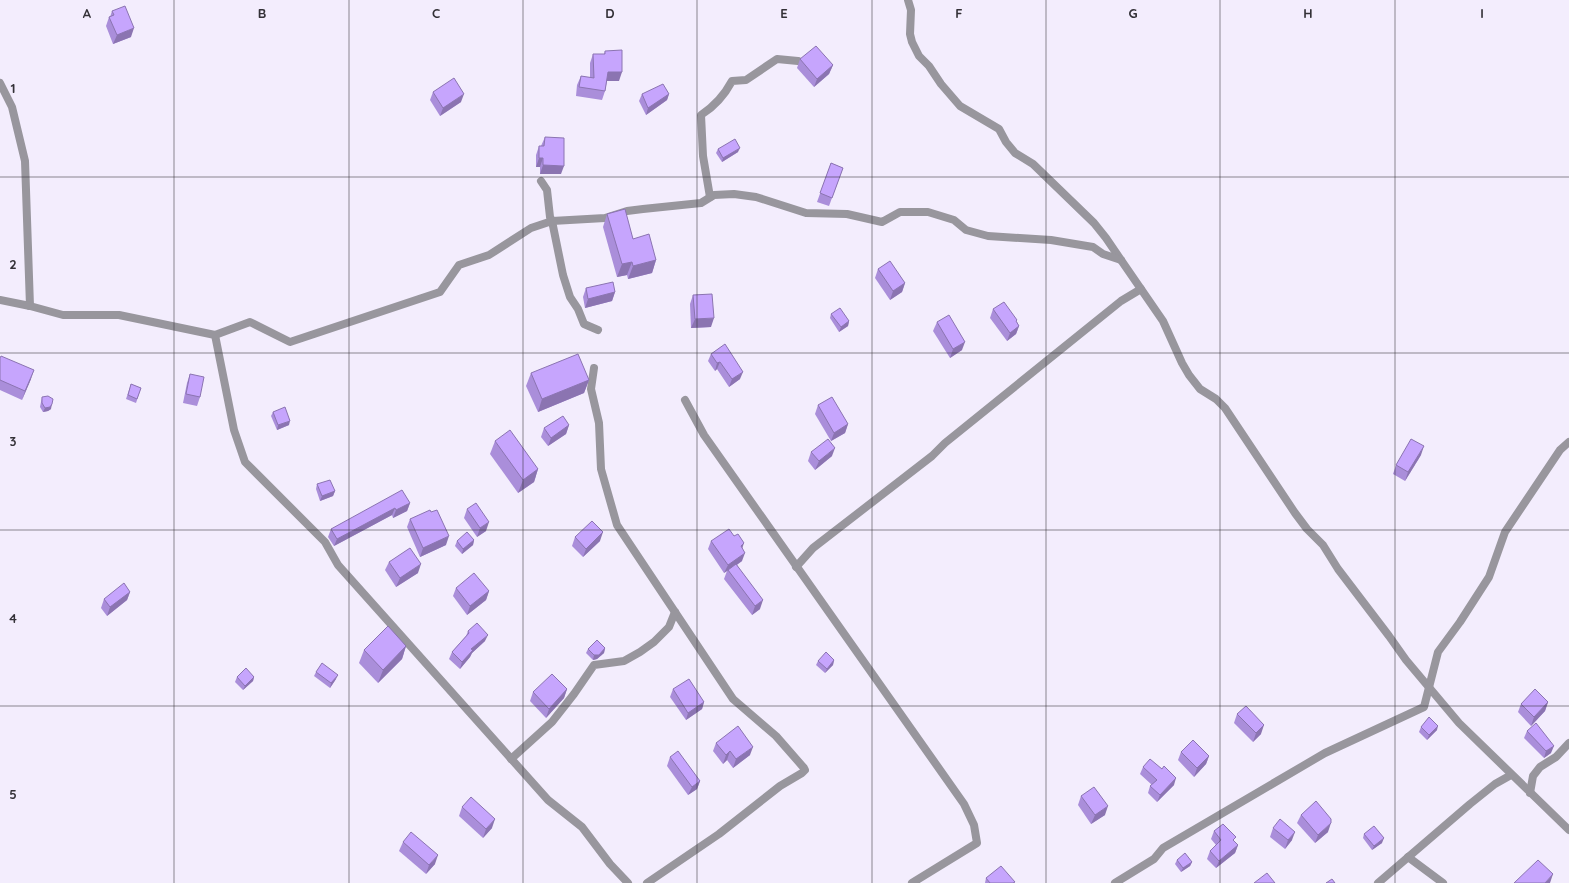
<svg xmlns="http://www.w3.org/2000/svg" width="1569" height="883" viewBox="0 0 1569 883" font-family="Quicksand,sans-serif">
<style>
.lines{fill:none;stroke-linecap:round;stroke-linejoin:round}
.street{stroke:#98969d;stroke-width:8}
.wall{fill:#aa8eda}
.shaded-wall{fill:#8b74b1}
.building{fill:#c6a5fd;stroke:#8b74b1}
.grid{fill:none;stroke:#333137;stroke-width:1;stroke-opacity:0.55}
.grid-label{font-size:13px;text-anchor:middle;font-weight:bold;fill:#333137;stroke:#f3edfd;stroke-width:3.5;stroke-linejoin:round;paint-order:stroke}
</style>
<rect width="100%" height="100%" fill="#f3edfd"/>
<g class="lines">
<g class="street">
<path d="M908 0 911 10 910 34 912 42 919 56 929 66 941 84 960 106 999 129 1006 142 1015 153 1033 164 1094 223 1106 238 1121 260 1163 321 1182 363 1189 375 1200 389 1216 399 1225 408 1295 513 1307 529 1323 545 1338 569 1389 636 1406 660 1459 723 1569 830"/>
<path d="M0 83 12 107 25 161 30 306"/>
<path d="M541 181 547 190 550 217 552 221 563 275 570 297 578 309 584 324 598 330"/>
<path d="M710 197 703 156 701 115C715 106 724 96 732 81L746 80 777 59 798 61"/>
<path d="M0 300 30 306 63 315H119L215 335 234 430 245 462 325 542 338 565 548 800 582 827 610 864 628 883"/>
<path d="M215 335 250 322 290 342 440 292 459 265 489 255 531 228 552 221 605 218 627 211 643 209 701 203 714 195 734 194 756 197 806 213 847 214 882 222 900 212H928L954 220 966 230 988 236 1051 240 1093 247 1103 254 1121 260"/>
<path d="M594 368 591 389 599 423 601 469 617 525 733 699 776 736 804 768 805 770 802 773 780 786 719 834 647 883"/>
<path d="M685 400 704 435 964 804 974 825 977 843 912 883"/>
<path d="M796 567 813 548 932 456 945 443 1121 301 1141 289"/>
<path d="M511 759 552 722 574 694 594 665 624 661 640 652 654 642 669 627 675 612"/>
<path d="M1530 793 1533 776 1540 767 1556 757 1569 743"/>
<path d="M1408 857 1443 883"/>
<path d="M1115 883 1154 859 1163 848 1325 753 1424 707 1438 652 1460 622 1489 577 1505 532 1560 450 1569 442"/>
<path d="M1378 883 1470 804 1495 784 1511 775"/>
</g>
</g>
<g class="wall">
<path d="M112 11 131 37 113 44 106 26 109 17H110Z"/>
<path d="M605 51 619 81H607L605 91 602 100 576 96 577 85 581 76 590 78V63L593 54H604Z"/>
<path d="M800 59 833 65 829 74 814 87 797 68Z"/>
<path d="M433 92 461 102 440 116 430 100Z"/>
<path d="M642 94H669L667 100 646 115 639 101Z"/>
<path d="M545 137 561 174H540V167H536V155L539 146H541Z"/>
<path d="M718 149 738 152 722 162 716 153Z"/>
<path d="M831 163 843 168 829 206 817 202Z"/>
<path d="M607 214 633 239 656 260 652 273 628 279 627 275 617 277 603 227Z"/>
<path d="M878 269 905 283 902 292 890 300 875 278Z"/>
<path d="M586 288 615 292 612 301 585 308 583 297Z"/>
<path d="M693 295 711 327 691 328 690 304Z"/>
<path d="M993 309 1017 322 1019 326 1016 334 1007 341 990 318Z"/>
<path d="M831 314 849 321 848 326 839 332 830 318Z"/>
<path d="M937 322 962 350 950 358 933 331Z"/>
<path d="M711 354 740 379 729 387 717 369 715 371 708 361Z"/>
<path d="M0 358 31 379 22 400 0 390Z"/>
<path d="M531 373 589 380 584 393 538 412 526 386Z"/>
<path d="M190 374 200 397 197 406 183 403 187 383Z"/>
<path d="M131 384 141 388 136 403 126 399Z"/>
<path d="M42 397 51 409 48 411 43 412 40 407Z"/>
<path d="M818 405 848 424 845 433 831 441 815 414Z"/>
<path d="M273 412 289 425 277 430 271 416Z"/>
<path d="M569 425 566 434 548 446 541 437 544 428Z"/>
<path d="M495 441 538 469 534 482 518 493 490 454Z"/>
<path d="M811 452 832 456 815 470 808 461Z"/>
<path d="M1421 455 1405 481 1393 474 1396 465Z"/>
<path d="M317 484 335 491 333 496 320 501 316 489Z"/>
<path d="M410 503 407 511 393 518 392 515 334 546 328 537 331 529Z"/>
<path d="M467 509 486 531 477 537 464 518Z"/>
<path d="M431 512 446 545 420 557 407 527 410 519Z"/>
<path d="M575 537 600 541 583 557 572 546Z"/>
<path d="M474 540 473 545 462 554 455 546 457 541Z"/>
<path d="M711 541 742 548V561L737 565 760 609 752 615 724 579 727 571 724 573 708 549Z"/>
<path d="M389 562 418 573 396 587 385 570Z"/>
<path d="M456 588 489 591 486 600 467 615 453 596Z"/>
<path d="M130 592 127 600 107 616 101 608 104 599Z"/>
<path d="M468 631 485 641 472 653 470 657 460 669 449 659 452 652 466 636Z"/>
<path d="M406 646 402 659 378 683 359 663 364 650Z"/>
<path d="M605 648 604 653 597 659 593 660 586 653 588 649Z"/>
<path d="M834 660 833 665 825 673 816 665 818 661Z"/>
<path d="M316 672 336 679 330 688 314 676Z"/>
<path d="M237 677H254L253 681 243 690 235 682Z"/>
<path d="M567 689 564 698 546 718 530 701 533 692Z"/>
<path d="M673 689 704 702 702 709 686 720 670 697Z"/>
<path d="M1548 702 1545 711 1531 726 1518 712 1521 704Z"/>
<path d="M1237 714 1261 734 1253 742 1234 723Z"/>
<path d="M1421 727 1437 730 1427 740 1419 732Z"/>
<path d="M1527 731 1551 753 1544 758 1524 738Z"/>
<path d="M716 743 750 755 733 768 727 760 723 764 713 751Z"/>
<path d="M1181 752 1209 756 1206 764 1194 777 1178 760Z"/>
<path d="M670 757 700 781 697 789 688 795 667 766Z"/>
<path d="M1143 767 1174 785 1157 802 1148 793 1150 786 1152 785 1140 774Z"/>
<path d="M1081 796 1105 815 1091 824 1078 805Z"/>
<path d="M462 807 492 828 483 838 459 816Z"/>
<path d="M1301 815 1328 832 1315 843 1297 823Z"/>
<path d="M1273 828 1292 840 1285 849 1270 837Z"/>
<path d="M1214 831 1235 842 1238 845 1235 853 1216 868 1207 859 1210 851 1216 845 1211 839Z"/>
<path d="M1364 834 1382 843 1372 850 1363 838Z"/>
<path d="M403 842 435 864 426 874 399 851Z"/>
<path d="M1177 860 1192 862 1190 866 1181 872 1175 864Z"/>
<path d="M986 878 1015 882 1014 883H985Z"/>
</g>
<g class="shaded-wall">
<path d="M134 28 131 37 113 44 117 35Z"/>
<path d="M833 65 829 74 814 87 817 79Z"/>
<path d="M608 72H622L619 81H605Z"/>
<path d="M464 94 461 102 440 116 443 108Z"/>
<path d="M669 94 667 100 646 115 648 108Z"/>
<path d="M740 148 738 152 722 162 723 158Z"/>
<path d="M539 158H543L540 167H536Z"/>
<path d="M543 165 564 166 561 174H540Z"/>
<path d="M656 260 652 273 628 279 633 266Z"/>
<path d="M632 262 627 275 617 277 622 264Z"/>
<path d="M905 283 902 292 890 300 893 291Z"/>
<path d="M615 292 612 301 585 308 588 299Z"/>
<path d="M714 318 711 327 691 328 695 319Z"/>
<path d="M849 321 848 326 839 332 841 327Z"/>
<path d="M1019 326 1016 334 1007 341 1010 333Z"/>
<path d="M965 342 962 350 950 358 953 349Z"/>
<path d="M720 362 717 369 715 371 717 363Z"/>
<path d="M34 370 31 379 22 400 25 391Z"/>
<path d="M743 372 740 379 729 387 732 379Z"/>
<path d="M589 380 584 393 538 412 542 399Z"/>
<path d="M52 404 51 409 48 411 43 412 45 408Z"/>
<path d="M290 421 289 425 277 430 278 425Z"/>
<path d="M848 424 845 433 831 441 834 433Z"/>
<path d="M569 425 566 434 548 446 551 438Z"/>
<path d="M1424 446 1421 455 1405 481 1408 472Z"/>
<path d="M835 448 832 456 815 470 819 461Z"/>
<path d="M538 469 534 482 518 493 523 480Z"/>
<path d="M335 491 333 496 320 501 322 496Z"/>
<path d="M410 503 407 511 393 518 396 510Z"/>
<path d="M395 508 392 515 334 546 337 539Z"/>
<path d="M489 522 486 531 477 537 480 528Z"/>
<path d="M603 532 600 541 583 557 586 549Z"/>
<path d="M449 536 446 545 420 557 423 548Z"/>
<path d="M474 540 473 545 462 554 463 549Z"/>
<path d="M744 543 741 552V546Z"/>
<path d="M745 553 742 561 724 573 728 565Z"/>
<path d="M421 564 418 573 396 587 400 578Z"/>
<path d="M489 591 486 600 467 615 470 606Z"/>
<path d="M130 592 127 600 107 616 110 607Z"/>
<path d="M763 600 760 609 752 615 755 606Z"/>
<path d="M488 635 485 641 472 653 470 657 460 669 462 662 471 649Z"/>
<path d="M406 646 402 659 378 683 383 670Z"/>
<path d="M605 648 604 653 597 659 593 660 594 655Z"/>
<path d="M834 660 833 665 825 673 827 669Z"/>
<path d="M338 675 336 679 330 688 331 683Z"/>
<path d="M254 677 253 681 243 690 245 686Z"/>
<path d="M567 689 564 698 546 718 549 709Z"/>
<path d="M704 702 702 709 686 720 688 713Z"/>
<path d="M1548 702 1545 711 1531 726 1534 717Z"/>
<path d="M1264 725 1261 734 1253 742 1256 733Z"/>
<path d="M1438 726 1437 730 1427 740 1429 735Z"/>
<path d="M1554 746 1551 753 1544 758 1546 751Z"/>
<path d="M753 747 750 755 733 768 736 759Z"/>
<path d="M730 751 727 760 723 764 726 755Z"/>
<path d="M1209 756 1206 764 1194 777 1197 768Z"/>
<path d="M1176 778 1174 785 1157 802 1160 795Z"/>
<path d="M700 781 697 789 688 795 692 787Z"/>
<path d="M1108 806 1105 815 1091 824 1095 815Z"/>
<path d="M495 819 492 828 483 838 486 829Z"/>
<path d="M1331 823 1328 832 1315 843 1318 835Z"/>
<path d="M1295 832 1292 840 1285 849 1288 840Z"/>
<path d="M1384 838 1382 843 1372 850 1374 846Z"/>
<path d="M1238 845 1235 853 1216 868 1219 861Z"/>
<path d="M438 855 435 864 426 874 429 865Z"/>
<path d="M1192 862 1190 866 1181 872 1183 868Z"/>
<path d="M1553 874 1550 883H1545Z"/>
</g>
<g class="building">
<path d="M125 6 134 28 117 35 109 17 114 15 112 11Z"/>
<path d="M816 46 833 65 817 79 800 59Z"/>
<path d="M622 50V72H608L605 91 579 87 581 76 594 78 593 54H605V51Z"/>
<path d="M454 78 464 94 443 108 433 92Z"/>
<path d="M663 84 669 94 648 108 642 94Z"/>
<path d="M545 137 564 138V166L543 165V158H539V146H544Z"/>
<path d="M735 139 740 148 723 158 718 149Z"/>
<path d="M831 163 843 168 832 198 820 193Z"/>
<path d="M625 209 633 239 649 234 656 260 633 266 632 262 622 264 607 214Z"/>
<path d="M890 261 905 283 893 291 878 269Z"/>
<path d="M613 282 615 292 588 299 586 288Z"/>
<path d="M712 294 714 318 695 319 693 295Z"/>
<path d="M1004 302 1017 320 1016 321 1019 326 1010 333 993 309Z"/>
<path d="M840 308 849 321 841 327 831 314Z"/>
<path d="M949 315 965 342 953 349 937 322Z"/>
<path d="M725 344 743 372 732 379 720 362 717 363 711 354Z"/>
<path d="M578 354 589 380 542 399 531 373Z"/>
<path d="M1 356 34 370 25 391 0 380V358Z"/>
<path d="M190 374 204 377 200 397 186 394Z"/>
<path d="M131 384 141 388 137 399 128 395Z"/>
<path d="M48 396 53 399 52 404 50 407 45 408 42 403V397Z"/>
<path d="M832 397 848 424 834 433 818 405Z"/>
<path d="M285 407 290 421 278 425 273 412Z"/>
<path d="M563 416 569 425 551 438 544 428Z"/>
<path d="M510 430 538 469 523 480 495 441Z"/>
<path d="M828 439 835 448 819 461 811 452Z"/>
<path d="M1411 439 1424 446 1408 472 1396 465Z"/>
<path d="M330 480 335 491 322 496 317 484Z"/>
<path d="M402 490 410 503 396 510 395 508 337 539 331 529Z"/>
<path d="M476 503 489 522 480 528 467 509Z"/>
<path d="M430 510 431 512 437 510 449 536 423 548 410 519Z"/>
<path d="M592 521 603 532 586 549 575 537Z"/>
<path d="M729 529 734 536 738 534 744 543 741 546 745 553 728 565 711 541Z"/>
<path d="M467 532 474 540 463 549 457 541Z"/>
<path d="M410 548 421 564 400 578 389 562Z"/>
<path d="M736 564 763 600 755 606 728 570Z"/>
<path d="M474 573 489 591 470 606 456 588Z"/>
<path d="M124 583 130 592 110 607 104 599Z"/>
<path d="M477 623 488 635 471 649 473 650 462 662 452 652 469 633 468 631Z"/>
<path d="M388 626 406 646 383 670 364 650Z"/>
<path d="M597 640 605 648 599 655H594L588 649Z"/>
<path d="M826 652 834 660 827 669 818 661Z"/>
<path d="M322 663 338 675 331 683 316 672Z"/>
<path d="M246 668 254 677 245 686 237 677Z"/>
<path d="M552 674 567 689 549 709 533 692Z"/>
<path d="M689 679 704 702 688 713 673 689Z"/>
<path d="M1535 689 1548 702 1534 717 1521 704Z"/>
<path d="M1246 706 1264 725 1256 733 1237 714Z"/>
<path d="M1429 717 1438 726 1429 735 1421 727Z"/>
<path d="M1536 723 1554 746 1546 751 1527 731Z"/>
<path d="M738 726 753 747 736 759 730 751 726 755 716 743Z"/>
<path d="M1193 740 1209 756 1197 768 1181 752Z"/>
<path d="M678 751 700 781 692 787 670 757Z"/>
<path d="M1150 759 1162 769 1164 766 1176 778 1160 795 1150 786 1157 780 1143 767Z"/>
<path d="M1094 787 1108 806 1095 815 1081 796Z"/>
<path d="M471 797 495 819 486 829 462 807Z"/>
<path d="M1316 801 1331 819V823L1318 835 1301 815Z"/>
<path d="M1280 819 1295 832 1288 840 1273 828Z"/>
<path d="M1223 824 1236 837 1233 840 1238 845 1219 861 1210 851 1221 840 1214 831Z"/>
<path d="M1374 826 1384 838 1374 846 1364 834Z"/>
<path d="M411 832 438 855 429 865 403 842Z"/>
<path d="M1185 853 1192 862 1183 868 1177 860Z"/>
<path d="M1538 860 1553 874 1545 883H1514Z"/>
<path d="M1001 866 1015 882 1013 883H990L986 878Z"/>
<path d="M1267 873 1275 883H1254Z"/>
<path d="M1332 879 1335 883H1326Z"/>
</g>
<path class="grid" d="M174 0V883M349 0V883M523 0V883M697 0V883M872 0V883M1046 0V883M1220 0V883M1395 0V883M0 177H1569M0 353H1569M0 530H1569M0 706H1569"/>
<g class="grid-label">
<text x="87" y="18">A</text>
<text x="262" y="18">B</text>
<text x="436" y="18">C</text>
<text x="610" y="18">D</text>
<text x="784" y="18">E</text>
<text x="959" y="18">F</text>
<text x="1133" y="18">G</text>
<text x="1308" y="18">H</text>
<text x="1482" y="18">I</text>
<text x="13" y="93">1</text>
<text x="13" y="269">2</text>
<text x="13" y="446">3</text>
<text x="13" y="623">4</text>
<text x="13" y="799">5</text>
</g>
</svg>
